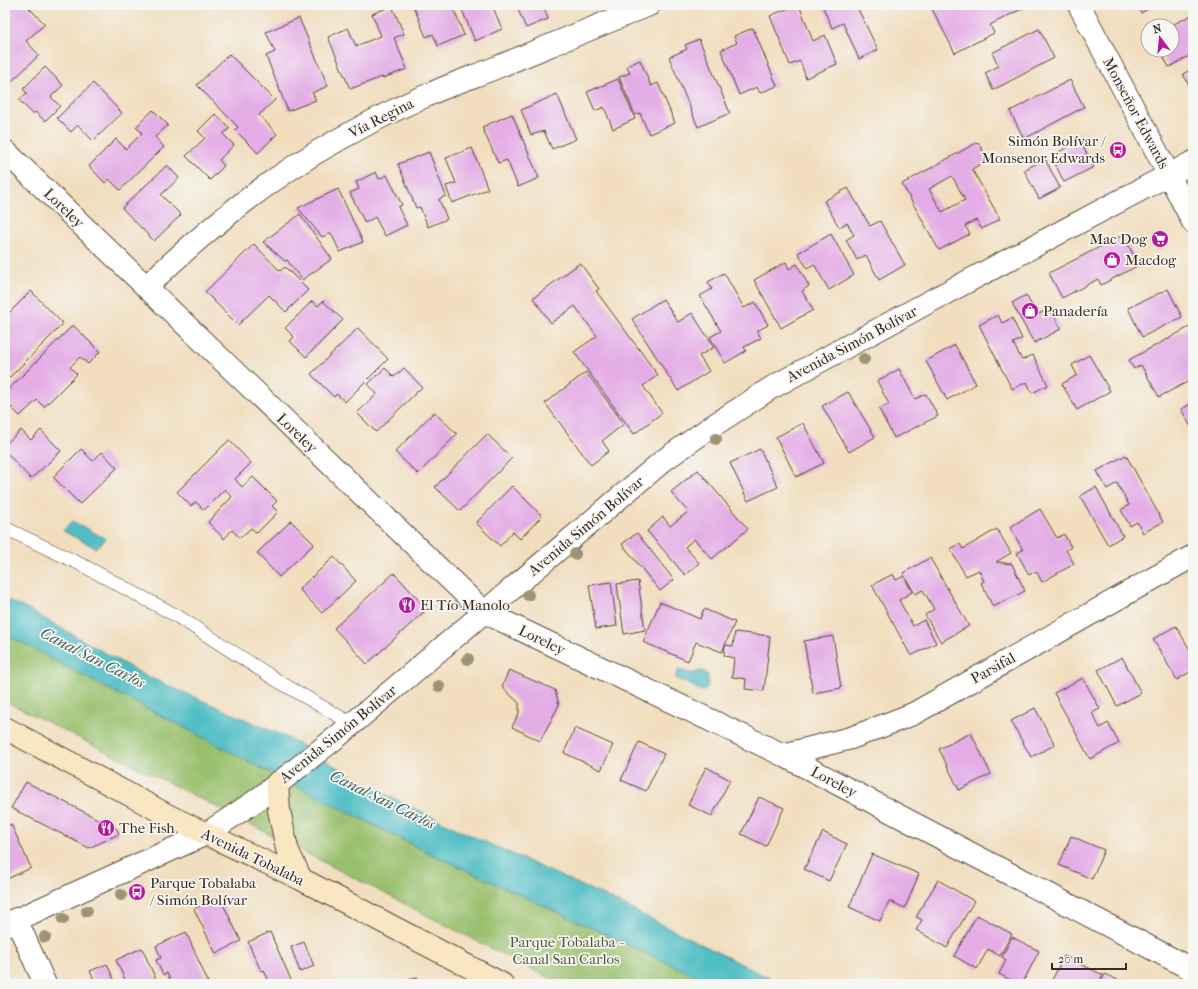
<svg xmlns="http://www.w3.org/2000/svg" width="1198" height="989" viewBox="0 0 1198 989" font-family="'IM FELL French Canon',serif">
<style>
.green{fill:#98c06c;stroke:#6a7545}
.water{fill:#4fbec5;stroke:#457472}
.building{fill:#e4ade6;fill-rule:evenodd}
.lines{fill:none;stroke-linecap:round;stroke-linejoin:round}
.service-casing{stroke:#564536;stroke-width:14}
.minor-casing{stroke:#564536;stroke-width:24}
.tertiary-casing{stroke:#564536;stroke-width:24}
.secondary-casing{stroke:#564536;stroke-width:24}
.service{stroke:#fff;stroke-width:13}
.minor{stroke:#fff;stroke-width:22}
.tertiary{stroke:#fff;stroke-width:22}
.secondary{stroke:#f9e7c3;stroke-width:22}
.tree{fill:#9c9473}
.labels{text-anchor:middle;stroke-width:3.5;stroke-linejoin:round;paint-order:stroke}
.street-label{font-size:15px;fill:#3b2a1e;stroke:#f6f6f2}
.poi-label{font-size:15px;fill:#3b2a1e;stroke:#f6f6f2;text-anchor:start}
.park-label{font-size:15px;fill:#575735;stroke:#f6f6f2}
.water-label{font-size:16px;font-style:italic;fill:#425e58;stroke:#f6f6f2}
</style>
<rect width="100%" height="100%" fill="#f6f6f2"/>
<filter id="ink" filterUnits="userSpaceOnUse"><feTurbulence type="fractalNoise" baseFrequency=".025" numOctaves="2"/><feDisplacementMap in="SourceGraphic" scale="8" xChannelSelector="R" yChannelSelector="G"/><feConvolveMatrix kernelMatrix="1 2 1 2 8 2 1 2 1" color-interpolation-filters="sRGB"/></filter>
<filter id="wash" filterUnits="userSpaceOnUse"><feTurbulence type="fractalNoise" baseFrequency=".012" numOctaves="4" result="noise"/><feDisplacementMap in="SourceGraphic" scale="16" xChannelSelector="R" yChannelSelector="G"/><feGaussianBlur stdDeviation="0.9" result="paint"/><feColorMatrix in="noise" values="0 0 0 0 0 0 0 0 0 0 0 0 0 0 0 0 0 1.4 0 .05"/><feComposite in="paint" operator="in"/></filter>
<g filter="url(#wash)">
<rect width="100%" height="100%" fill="#f1debf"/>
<path class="green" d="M5 634 97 683 168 719 261 768 423 850 713 984H563L531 969 205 801 5 701Z"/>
<g class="water">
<path d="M72 521 106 539 96 548 63 531Z"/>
<path d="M5 599 31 611 144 675 288 738 372 788 472 836 609 898 781 984H713L423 850 261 768 168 719 97 683 5 634Z"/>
<path d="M679 669C686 672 693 676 699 671L705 672 708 675V683L706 690C699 692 696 688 691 685 687 682 680 680 675 678Z"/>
</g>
<g id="blocks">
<g class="building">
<path d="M5 5H26L45 24 26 41 39 55 10 83 5 78Z"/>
<path d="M413 5H452L464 35 438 46 433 34 426 37Z"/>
<path d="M460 5H492L502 29 475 41Z"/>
<path d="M506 5H543L548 19 526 28 516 5 508 9Z"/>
<path d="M796 5H799L813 41 825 35 837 64 806 78 800 61 790 65 770 16Z"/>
<path d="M822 5H856L878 50 859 59 843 23 832 28Z"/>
<path d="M930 5H1029L990 25 994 33 955 53Z"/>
<path d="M1137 5H1155L1141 13Z"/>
<path d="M392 6 404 34 394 38 407 69 383 78 382 77 350 89 328 37 348 28 356 46 381 36 372 14Z"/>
<path d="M1192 15 1193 16V54L1169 67 1160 50H1172V25Z"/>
<path d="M299 18 328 86 312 93 316 100 288 111 266 56 275 52 266 32Z"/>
<path d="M753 28 777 86 760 93 757 87 739 95 721 50 737 43 734 36Z"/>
<path d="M1039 29 1054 58 993 90 985 73 999 66 992 53Z"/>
<path d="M699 39 730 113 698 127 669 57 687 49 685 45Z"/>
<path d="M229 54 275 100 259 115 277 134 258 153 235 130 238 127 197 85Z"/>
<path d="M640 60 651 86 658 83 675 123 649 134 640 113 635 115 619 77 630 73 627 66Z"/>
<path d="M45 67 63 85 51 97 60 106 45 121 35 112 33 114 19 100 27 93 23 89Z"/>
<path d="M1193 68V93L1183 74Z"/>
<path d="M618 79 635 119 613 129 604 107 595 111 587 92Z"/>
<path d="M1070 80 1084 107 1024 139 1010 111Z"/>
<path d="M93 83 122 113 93 141 78 125 71 132 57 118Z"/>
<path d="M557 94 576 139 552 149 544 131 531 135 521 110Z"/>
<path d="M153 110 168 125 155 137 164 147 120 190 109 179 105 183 89 166 116 139 126 149 142 133 136 127Z"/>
<path d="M215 114 230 128 223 134 234 145 219 160 224 166 210 180 186 156 205 138 198 131Z"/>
<path d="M512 114 539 178 518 187 507 160 498 163 482 127Z"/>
<path d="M1080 141 1094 167 1064 182 1051 156Z"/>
<path d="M978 142 988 160 972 169 1000 219 982 229 976 220 965 226 970 234 939 250 902 184ZM952 176 965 200 942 212 929 189Z"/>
<path d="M472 148 488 189 452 203 446 186 456 183 446 158Z"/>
<path d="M429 152 446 196 439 199 447 219 428 227 420 207 416 208 398 164Z"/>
<path d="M1045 159 1060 188 1039 199 1024 170Z"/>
<path d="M167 165 179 178 161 195 181 215 154 241 122 208Z"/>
<path d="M376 172 379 179 387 175 402 205 398 207 407 225 385 236 375 217 365 223 350 193 359 189 356 182Z"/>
<path d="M848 188 870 226 880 221 905 265 879 280 866 255 857 260 846 240 854 235 847 223 839 227 824 201Z"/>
<path d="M338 189 363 242 340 252 331 233 322 237 298 208Z"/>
<path d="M300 214 332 259 302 280 287 260 285 261 263 242Z"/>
<path d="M831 234 854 275 829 290 814 264 807 268 798 253Z"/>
<path d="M1123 235 1139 265 1101 285 1098 279 1062 298 1049 273Z"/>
<path d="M254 244 280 271 285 267 308 290 286 312 269 295 238 325 205 292Z"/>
<path d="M786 262 789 269 797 264 809 286 802 291 813 310 781 328 754 280Z"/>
<path d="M580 263 599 289 596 291 658 375 643 386 662 413 634 434 574 352 597 336 575 306 551 323 533 298Z"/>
<path d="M724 273 744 308 755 302 768 325 757 331 761 338 744 347 746 351 725 363 710 337 721 331 700 296 712 289 708 282Z"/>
<path d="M1168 289 1182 317 1142 337 1128 308Z"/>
<path d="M31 291 63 324 5 382V317Z"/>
<path d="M1026 295 1037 315 1050 308 1061 329 1034 343 1012 303Z"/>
<path d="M663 299 678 322 692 313 714 347 699 356 709 371 678 391 632 319Z"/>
<path d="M312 301 318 306 323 301 343 320 306 357 290 341 294 337 285 328Z"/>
<path d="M998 315 1002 323 1012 318 1022 339 1013 343 1022 360 1033 355 1048 385 1032 393 1027 382 1012 389 979 325Z"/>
<path d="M73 325 100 352 88 364 80 357 70 367 77 374 44 407 37 400 20 416 5 401V393Z"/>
<path d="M1193 325V379L1159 397 1141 365 1134 369 1129 360Z"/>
<path d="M358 328 388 359 345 402 337 394 334 397 311 374Z"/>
<path d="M955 345 976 384 947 400 926 361Z"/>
<path d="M1089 355 1110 391 1077 410 1062 384 1077 375 1072 365Z"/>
<path d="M385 368 394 377 404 368 422 387 376 432 357 413 377 394 368 384Z"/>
<path d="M899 369 915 399 926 394 938 416 894 438 879 409 889 404 877 381Z"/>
<path d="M586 372 624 424 602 441 609 451 591 465 545 403Z"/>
<path d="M848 392 875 437 849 452 822 406Z"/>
<path d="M1193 403V431L1181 409Z"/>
<path d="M434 412 457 434 418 474 395 452Z"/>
<path d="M803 423 824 463 796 477 776 437Z"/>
<path d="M21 430 31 440 41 430 61 451 31 479 5 451V445Z"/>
<path d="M487 434 512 458 460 511 435 487Z"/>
<path d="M229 440 251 463 235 479 242 487 253 477 277 501 272 506 278 512 257 533 251 528 240 538 232 530 224 539 208 522 232 497 225 489 204 510 196 502 191 506 177 492Z"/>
<path d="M81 449 93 461 102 452 117 468 80 504 53 477Z"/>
<path d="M760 449 778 487 748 501 730 463Z"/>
<path d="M1126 455 1163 522 1143 533 1137 522 1130 526 1121 510 1129 505 1117 483 1107 489 1097 471Z"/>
<path d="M698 470 748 529 712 559 694 539 685 547 699 563 685 575 647 531 663 517 670 526 688 512 671 492Z"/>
<path d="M512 486 542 516 520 539 513 532 500 546 476 523Z"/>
<path d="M1096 487 1123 536 1108 545 1080 496Z"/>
<path d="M1040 509 1057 538 1064 534 1071 547 1066 550 1074 564 1042 582 1036 571 1029 575 1017 553 1023 550 1010 527Z"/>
<path d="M291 521 314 544 279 577 257 553Z"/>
<path d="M997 529 1011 553 996 562 1012 564 1025 591 993 607 981 583 984 581 979 570 966 576 950 549 960 544 963 549Z"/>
<path d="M637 533 674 580 660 591 622 544Z"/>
<path d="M334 557 356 581 322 613 299 589Z"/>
<path d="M930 558 969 626 941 642 925 615 934 609 923 590 915 594 903 573Z"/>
<path d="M394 573 427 609 367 664 334 628Z"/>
<path d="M893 574 896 580 904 576 912 592 899 600 913 626 924 620 936 643 911 656 872 585Z"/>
<path d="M638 581 645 630 624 634 617 584Z"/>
<path d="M611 582 617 626 596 629 589 585Z"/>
<path d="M660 602 700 619 704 609 735 622 722 652 696 642 688 661 643 642Z"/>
<path d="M1176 626 1193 655V670L1177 680 1153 639Z"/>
<path d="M735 632 770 636 764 691 745 689 746 679 732 677 734 658 724 656 725 645 733 646Z"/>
<path d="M833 636 841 688 813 693 804 641Z"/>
<path d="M1122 657 1141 693 1117 706 1098 670Z"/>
<path d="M509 670 555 690 559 705 540 741 512 727 519 713V703L502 687Z"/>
<path d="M1083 678 1100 709 1092 713 1100 728 1108 723 1119 743 1090 759 1054 693Z"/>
<path d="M1035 708 1055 745 1031 757 1011 721Z"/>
<path d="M575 728 613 745 601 770 564 753Z"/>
<path d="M971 733 991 774 959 790 939 749Z"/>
<path d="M639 742 664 754 646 791 621 780Z"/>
<path d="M706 767 730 780 712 816 688 805Z"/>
<path d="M26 782 117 829 119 834 89 848 11 808Z"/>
<path d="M759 797 784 808 766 846 741 834Z"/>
<path d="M11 824 31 868 7 879 5 876V827Z"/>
<path d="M823 832 847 844 829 881 804 869Z"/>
<path d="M1071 836 1104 850 1092 879 1059 865Z"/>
<path d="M872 854 919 874 905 908 889 901 880 921 849 907Z"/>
<path d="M938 880 974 901 947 948 916 930 922 920 916 917Z"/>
<path d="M219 896 241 941 216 954 194 909Z"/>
<path d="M977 915 1012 934 1000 956 988 949 977 969 954 956Z"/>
<path d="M186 932 208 982 203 984H172L167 973 163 975 156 960 161 958 156 946Z"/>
<path d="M270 932 291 980 281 984H270L264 970 261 971 248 942Z"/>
<path d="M1012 937 1039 951 1022 984H1018L999 974 1006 960 1002 957Z"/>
<path d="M304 942 314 966 300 972 291 947Z"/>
<path d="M142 948 158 984H127L116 960Z"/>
<path d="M1064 956 1103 975 1098 984H1050Z"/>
<path d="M107 964 116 984H96L90 971Z"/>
<path d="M1105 974 1126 984H1100Z"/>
<path d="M417 977 420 984H400Z"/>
</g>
</g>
</g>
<g filter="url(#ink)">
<use href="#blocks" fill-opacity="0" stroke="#564536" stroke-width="1"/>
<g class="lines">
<g class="service-casing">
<path id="service" d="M5 528 84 566 177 616 278 681 352 724"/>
</g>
<g class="minor-casing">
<g id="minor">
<path d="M1169 175 1193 222"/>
<path d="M146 287C204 231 267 179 338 140 368 123 399 107 430 94 451 84 473 77 495 68 546 47 598 26 649 5"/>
<path d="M783 755 851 738 913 714 1193 556"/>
<path d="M16 919 45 984"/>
</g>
</g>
<g class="tertiary-casing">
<g id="tertiary">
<path d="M1079 5 1169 175"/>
<path d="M5 151 484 612 783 755 1193 970"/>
<path d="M5 925 206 834 257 800 338 736 664 460 711 427 771 388 925 304 1193 162"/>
</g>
</g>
<g class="secondary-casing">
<g id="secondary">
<path d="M5 728 171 817 301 879 502 984"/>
<path d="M277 783 279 810 287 849 301 879"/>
</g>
</g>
<use href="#service" class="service"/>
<use href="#minor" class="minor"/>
<use href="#tertiary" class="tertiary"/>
<use href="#secondary" class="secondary"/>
</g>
<g class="tree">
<circle cx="864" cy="359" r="6"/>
<circle cx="716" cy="439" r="6"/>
<circle cx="575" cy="554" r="6"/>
<circle cx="528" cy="595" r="6"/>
<circle cx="468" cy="659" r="6"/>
<circle cx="439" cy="686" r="6"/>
<circle cx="121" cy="895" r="6"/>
<circle cx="87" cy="911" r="6"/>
<circle cx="63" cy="919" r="6"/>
<circle cx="45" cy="937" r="6"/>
</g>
</g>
<defs>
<g id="bus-disc" transform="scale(0.9)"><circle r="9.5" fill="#b5179e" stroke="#f6f6f2"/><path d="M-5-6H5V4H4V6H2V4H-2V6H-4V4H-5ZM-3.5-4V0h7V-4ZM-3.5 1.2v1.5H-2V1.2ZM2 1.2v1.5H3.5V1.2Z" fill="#fff"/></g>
<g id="supermarket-disc" transform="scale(0.9)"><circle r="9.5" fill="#b5179e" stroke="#f6f6f2"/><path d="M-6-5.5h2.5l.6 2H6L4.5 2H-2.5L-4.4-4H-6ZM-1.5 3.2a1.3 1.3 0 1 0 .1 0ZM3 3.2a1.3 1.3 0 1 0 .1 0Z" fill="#fff"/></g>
<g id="shop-disc" transform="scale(0.9)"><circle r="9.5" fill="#b5179e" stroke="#f6f6f2"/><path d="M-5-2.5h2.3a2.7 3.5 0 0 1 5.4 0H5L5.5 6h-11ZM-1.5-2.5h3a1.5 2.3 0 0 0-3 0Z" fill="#fff"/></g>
<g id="restaurant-disc" transform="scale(0.9)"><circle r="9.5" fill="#b5179e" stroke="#f6f6f2"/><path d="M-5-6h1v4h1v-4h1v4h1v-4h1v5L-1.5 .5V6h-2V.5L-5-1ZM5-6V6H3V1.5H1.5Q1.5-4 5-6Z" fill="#fff"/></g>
</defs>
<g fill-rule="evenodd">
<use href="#bus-disc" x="1118" y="150"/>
<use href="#supermarket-disc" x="1160" y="239"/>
<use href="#shop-disc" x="1112" y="260"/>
<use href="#shop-disc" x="1030" y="311"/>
<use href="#restaurant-disc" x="407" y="605"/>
<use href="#restaurant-disc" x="106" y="828"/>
<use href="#bus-disc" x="137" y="892"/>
</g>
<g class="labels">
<g class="street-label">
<text transform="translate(1136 113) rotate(62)" y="5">Monseñor Edwards</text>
<text transform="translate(381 118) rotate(-27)" y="5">Vía Regina</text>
<text transform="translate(64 208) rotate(44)" y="5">Loreley</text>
<text transform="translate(852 344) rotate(-28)" y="5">Avenida Simón Bolívar</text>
<text transform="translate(297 433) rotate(44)" y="5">Loreley</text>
<text transform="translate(586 526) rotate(-40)" y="5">Avenida Simón Bolívar</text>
<text transform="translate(542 640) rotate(26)" y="5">Loreley</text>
<text transform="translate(993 668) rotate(-29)" y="5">Parsifal</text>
<text transform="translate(338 734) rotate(-39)" y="5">Avenida Simón Bolívar</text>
<text transform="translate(834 782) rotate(28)" y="5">Loreley</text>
<text transform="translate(253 857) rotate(26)" y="5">Avenida Tobalaba</text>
</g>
<g class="poi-label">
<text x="1105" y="146" text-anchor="end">Simón Bolívar /<tspan x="1105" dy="17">Monsenor Edwards</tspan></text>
<text x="1147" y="244" text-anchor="end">Mac Dog</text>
<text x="1125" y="265">Macdog</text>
<text x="1043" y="316">Panadería</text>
<text x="420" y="610">El Tío Manolo</text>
<text x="119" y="833">The Fish</text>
<text x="150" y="888">Parque Tobalaba<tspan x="150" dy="17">/ Simón Bolívar</tspan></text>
</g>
<g class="park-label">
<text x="566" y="947">Parque Tobalaba -<tspan x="566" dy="17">Canal San Carlos</tspan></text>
</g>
<g class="water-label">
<text transform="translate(93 657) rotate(27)" y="6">Canal San Carlos</text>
<text transform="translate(383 799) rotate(26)" y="6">Canal San Carlos</text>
</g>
</g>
<rect width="1198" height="989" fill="none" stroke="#f6f6f2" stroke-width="20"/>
<g transform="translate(1160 38) rotate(344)"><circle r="19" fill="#f6f6f2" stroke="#aba49d"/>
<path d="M0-3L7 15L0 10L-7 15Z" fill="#b5179e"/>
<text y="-6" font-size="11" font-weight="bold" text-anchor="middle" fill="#3b2a1e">N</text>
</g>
<path d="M1052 963v6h74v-6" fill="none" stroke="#3b2a1e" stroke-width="2"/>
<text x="1058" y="963" font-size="12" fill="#3b2a1e" stroke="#f6f6f2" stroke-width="3" paint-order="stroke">20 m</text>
</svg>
